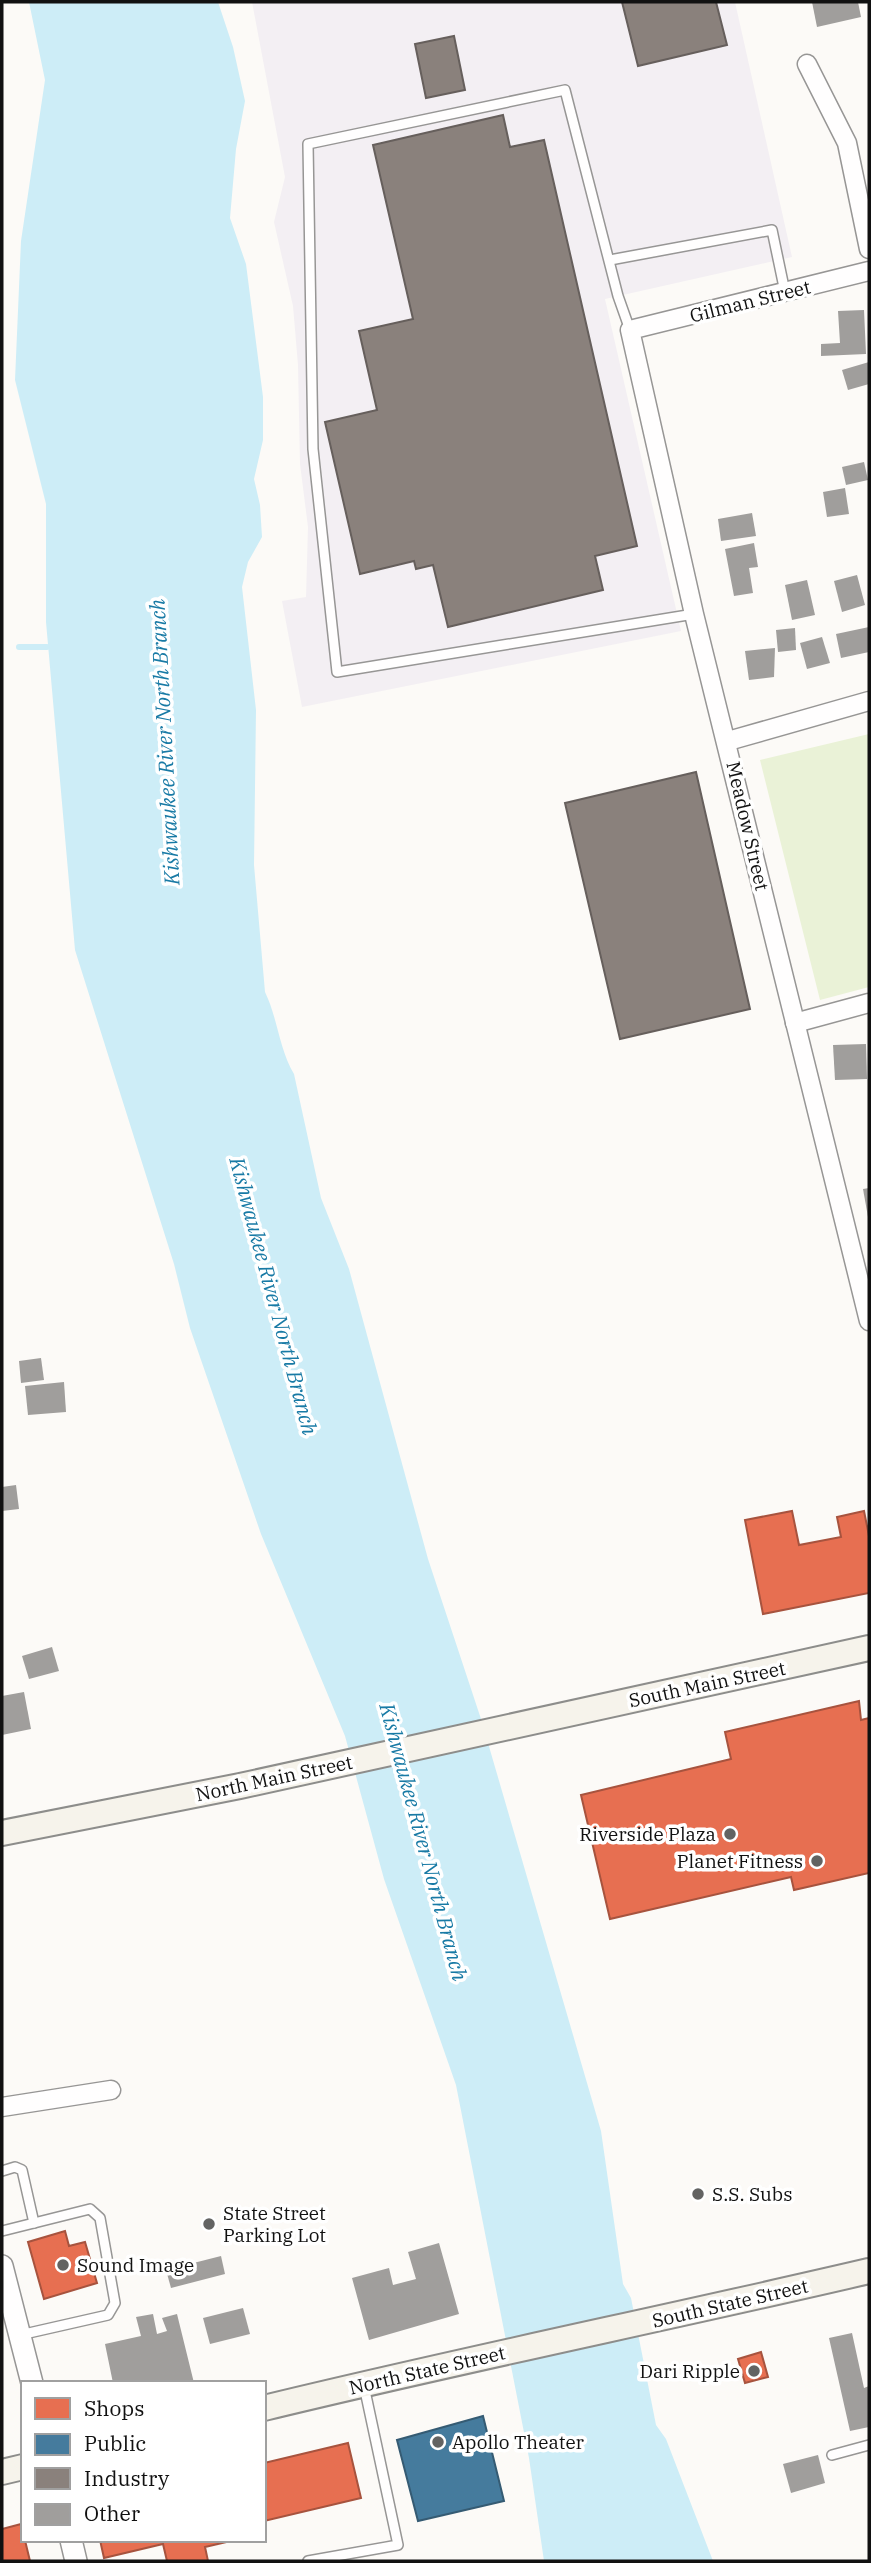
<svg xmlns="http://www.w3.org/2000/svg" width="871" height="2563" viewBox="0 0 871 2563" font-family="'IBM Plex Serif',serif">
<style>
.industrial{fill:#f3eff3}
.green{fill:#eaf2d7}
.water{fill:#cdedf7}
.shops{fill:#e76f51;stroke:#a7533e;stroke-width:2}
.public{fill:#457b9d;stroke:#355b73;stroke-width:2}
.industry{fill:#8a817c;stroke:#665f5c;stroke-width:2}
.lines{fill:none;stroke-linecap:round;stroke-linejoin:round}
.stream{stroke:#cdedf7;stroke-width:6}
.building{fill:#a09e9c}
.service-casing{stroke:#979695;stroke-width:12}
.minor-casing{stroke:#979695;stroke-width:21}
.tertiary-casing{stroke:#979695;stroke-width:24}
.secondary-casing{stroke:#8d8d8b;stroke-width:28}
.service{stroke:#fffefe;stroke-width:9}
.minor{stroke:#fffefe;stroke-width:18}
.tertiary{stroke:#fffefe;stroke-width:21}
.secondary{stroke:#f6f3eb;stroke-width:24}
.poi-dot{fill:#636362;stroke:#fff;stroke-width:2.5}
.labels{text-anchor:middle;stroke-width:7;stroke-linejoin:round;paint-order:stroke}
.street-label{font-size:19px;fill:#111;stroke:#fff}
.poi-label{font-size:19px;fill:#111;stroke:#fff;text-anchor:start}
.water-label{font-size:21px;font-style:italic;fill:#187aa5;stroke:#fff}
</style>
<rect width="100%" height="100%" fill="#fcfaf7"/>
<path class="industrial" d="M252 2H735L792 257 605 299 681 631 302 707 282 601 306 597 308 527 300 464 298 365 293 306 274 222 285 177Z"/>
<path class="green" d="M869 734V987L820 1000 760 760Z"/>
<path class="water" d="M29 2H218L233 47 245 101 236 149 230 218 246 264 263 397V440L254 479 260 505 262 537 248 562 242 587 256 710 254 865 265 992C278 1019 279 1049 294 1074L321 1198 349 1269 428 1559 481 1719 601 2131 623 2284 631 2298 656 2425 666 2439 713 2561H544L529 2458 456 2085 384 1879 345 1736 261 1534 190 1328 174 1264 75 950 46 622V504L15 380 21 241 45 80Z"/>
<g class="shops">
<path d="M792 1511 799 1545 841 1537 837 1517 864 1511 869 1536V1593L763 1614 745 1520Z"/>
<path d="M859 1701 861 1720 869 1718V1873L794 1890 791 1877 610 1919 581 1795 731 1759 725 1732Z"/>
<path d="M65 2231 69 2246 85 2242 97 2283 44 2299 28 2242Z"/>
<path d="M761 2352 768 2377 745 2383 738 2359Z"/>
<path d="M348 2443 361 2498 264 2521V2463Z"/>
<path d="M21 2524 30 2561H2V2529Z"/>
<path d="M100 2540H235L205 2547 208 2561H167L163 2544 104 2558Z"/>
</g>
<path class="public" d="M483 2416 504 2501 418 2521 397 2440Z"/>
<g class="industry">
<path d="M622 2H716L727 45 638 66Z"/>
<path d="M454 36 465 90 426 98 415 44Z"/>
<path d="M503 115 510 147 544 140 637 546 595 556 603 590 448 627 433 565 416 569 414 561 360 574 325 422 377 410 359 331 413 319 373 145Z"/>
<path d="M696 772 750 1009 620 1039 565 803Z"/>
</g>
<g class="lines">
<path class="stream" d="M19 647H47"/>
</g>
<g class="building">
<path d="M812 2H858L861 17 817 27Z"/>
<path d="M864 310 866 354 821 356V344L840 343 838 311Z"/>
<path d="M869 362V384L848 390 842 370Z"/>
<path d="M864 462 868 480 846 485 842 467Z"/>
<path d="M845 488 849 514 827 517 823 492Z"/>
<path d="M752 513 756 536 721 541 718 519Z"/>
<path d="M754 543 758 567 749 568 753 593 734 596 725 549Z"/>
<path d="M857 575 865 605 842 612 834 581Z"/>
<path d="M807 580 815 615 792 620 785 585Z"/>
<path d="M869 627V652L841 658 836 634Z"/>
<path d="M795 628 796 650 778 652 776 630Z"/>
<path d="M822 637 830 663 807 669 800 643Z"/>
<path d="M775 648 774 677 749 680 745 651Z"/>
<path d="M866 1044 867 1079 835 1080 833 1045Z"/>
<path d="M869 1188V1216L868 1217 863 1189Z"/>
<path d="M41 1358 44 1380 21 1383 19 1361Z"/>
<path d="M64 1382 66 1412 28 1415 25 1386Z"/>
<path d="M16 1485 19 1509 2 1511V1487Z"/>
<path d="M52 1647 59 1671 29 1679 22 1656Z"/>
<path d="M24 1692 31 1729 2 1735V1696Z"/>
<path d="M439 2243 459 2314 369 2340 352 2278 389 2268 393 2285 416 2279 408 2252Z"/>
<path d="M221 2256 225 2274 171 2288 166 2270Z"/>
<path d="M243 2308 250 2334 210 2344 203 2318Z"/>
<path d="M153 2314 157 2334 167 2331 162 2318 177 2314 194 2383H113L105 2344 141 2336 136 2317Z"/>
<path d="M852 2333 864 2388 869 2386V2427L850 2431 829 2338Z"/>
<path d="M818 2455 825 2483 791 2493 783 2464Z"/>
</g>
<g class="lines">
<g class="service-casing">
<g id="service">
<path d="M610 260 772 230 785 292"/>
<path d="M630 330 618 296 565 90 308 144 313 449 337 672 694 614"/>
<path d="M2 2171 15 2167 22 2170 34 2223"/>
<path d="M2 2231 90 2209 100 2218 115 2303 108 2315 20 2335"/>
<path d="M832 2455 869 2445"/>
<path d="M308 2561 398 2545 364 2386"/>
</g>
</g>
<g class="minor-casing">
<g id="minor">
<path d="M807 64 847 143 869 249"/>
<path d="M869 271 630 330 694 614 869 1321"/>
<path d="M728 741 869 701"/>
<path d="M795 1023 869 1003"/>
<path d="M2 2107 111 2090"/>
</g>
</g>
<g class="tertiary-casing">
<g id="tertiary">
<path d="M2 2266 32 2383"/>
<path d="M71 2540 76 2561"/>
</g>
</g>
<g class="secondary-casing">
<g id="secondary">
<path d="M2 1833 240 1786 869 1648"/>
<path d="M264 2408C465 2359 668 2318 869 2271"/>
<path d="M2 2472 23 2467"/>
</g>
</g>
<use href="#service" class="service"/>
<use href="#minor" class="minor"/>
<use href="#tertiary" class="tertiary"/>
<use href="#secondary" class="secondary"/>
</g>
<g class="poi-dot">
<circle cx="730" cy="1834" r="7"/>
<circle cx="817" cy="1861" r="7"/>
<circle cx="698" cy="2194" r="7"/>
<circle cx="209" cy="2224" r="7"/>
<circle cx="63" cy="2265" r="7"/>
<circle cx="754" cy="2371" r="7"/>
<circle cx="438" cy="2442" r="7"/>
</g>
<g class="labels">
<g class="street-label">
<text transform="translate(750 301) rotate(-14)" y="7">Gilman Street</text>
<text transform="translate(748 826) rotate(77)" y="7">Meadow Street</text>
<text transform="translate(707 1684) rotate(-12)" y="7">South Main Street</text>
<text transform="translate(274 1778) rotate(-12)" y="7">North Main Street</text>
<text transform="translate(730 2303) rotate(-13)" y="7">South State Street</text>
<text transform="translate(427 2370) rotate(-13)" y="7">North State Street</text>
</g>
<g class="poi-label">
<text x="716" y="1841" text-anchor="end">Riverside Plaza</text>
<text x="803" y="1868" text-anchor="end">Planet Fitness</text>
<text x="712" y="2201">S.S. Subs</text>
<text x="223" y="2220">State Street<tspan x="223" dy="22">Parking Lot</tspan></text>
<text x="77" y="2272">Sound Image</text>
<text x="740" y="2378" text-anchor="end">Dari Ripple</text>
<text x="452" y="2449">Apollo Theater</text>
</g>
<g class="water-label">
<text transform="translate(165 742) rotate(-93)" y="7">Kishwaukee River North Branch</text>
<text transform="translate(273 1296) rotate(75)" y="7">Kishwaukee River North Branch</text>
<text transform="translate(423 1842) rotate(75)" y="7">Kishwaukee River North Branch</text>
</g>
</g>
<rect width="871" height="2563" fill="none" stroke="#111111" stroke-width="7"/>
<rect x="21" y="2381" width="245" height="161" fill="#ffffff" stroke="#a0a0a0" stroke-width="2"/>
<rect x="35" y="2398" width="35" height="21" fill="#e76f51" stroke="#a0a0a0" stroke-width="2"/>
<text x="84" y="2416" font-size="21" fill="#111111">Shops</text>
<rect x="35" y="2434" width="35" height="21" fill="#457b9d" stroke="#a0a0a0" stroke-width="2"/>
<text x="84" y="2451" font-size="21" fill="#111111">Public</text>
<rect x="35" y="2468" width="35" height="21" fill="#8a817c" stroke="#a0a0a0" stroke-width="2"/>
<text x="84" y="2486" font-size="21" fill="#111111">Industry</text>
<rect x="35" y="2504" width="35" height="21" fill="#a09e9c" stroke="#a0a0a0" stroke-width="2"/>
<text x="84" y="2521" font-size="21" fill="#111111">Other</text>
</svg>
